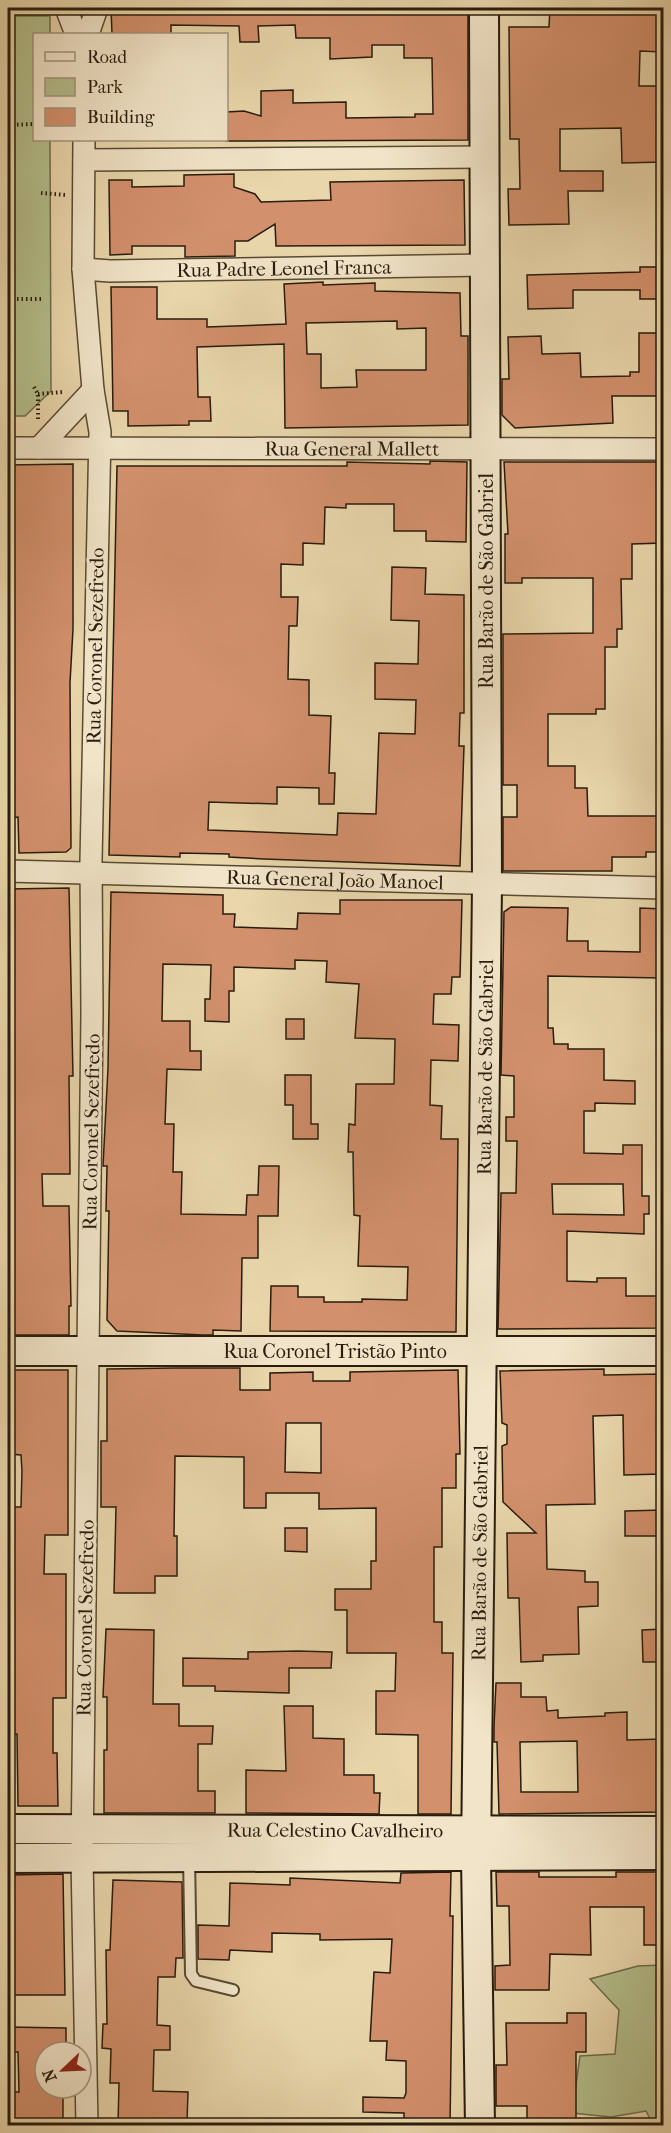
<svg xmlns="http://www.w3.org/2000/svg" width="671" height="2133" viewBox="0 0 671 2133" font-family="'IM FELL French Canon',serif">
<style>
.green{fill:#b4be8b;stroke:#6e6d4c;stroke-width:1.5}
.building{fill:#d2906c;stroke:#291c0d;stroke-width:1.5;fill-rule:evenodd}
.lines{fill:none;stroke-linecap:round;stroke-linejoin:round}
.lane-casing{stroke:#594a34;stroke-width:14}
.street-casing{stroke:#594a34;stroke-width:24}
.secondary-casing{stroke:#291c0d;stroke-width:32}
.path{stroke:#291c0d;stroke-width:4;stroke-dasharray:1.5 3;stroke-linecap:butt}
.lane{stroke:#f1e4c8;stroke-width:10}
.street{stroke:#f1e4c8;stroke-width:21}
.secondary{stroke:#f1e4c8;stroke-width:28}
.labels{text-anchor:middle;stroke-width:6;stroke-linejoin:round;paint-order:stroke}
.street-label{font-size:20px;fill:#291c0d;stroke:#f1e4c8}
</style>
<rect width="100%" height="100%" fill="#e9d6ab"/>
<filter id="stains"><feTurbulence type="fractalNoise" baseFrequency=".00333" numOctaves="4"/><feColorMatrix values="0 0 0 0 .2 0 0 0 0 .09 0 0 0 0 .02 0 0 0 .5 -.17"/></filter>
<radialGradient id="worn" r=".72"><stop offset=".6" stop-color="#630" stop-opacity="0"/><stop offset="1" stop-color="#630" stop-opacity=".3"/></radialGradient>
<g class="green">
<path d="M8 16H50V34H34V140H50L51 391 25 416H8Z"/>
<path d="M663 1965V2125H653L646 2111 611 2117 572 2113 580 2056 615 2054 619 2010 590 1979 638 1966Z"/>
</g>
<g class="building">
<path d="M111 8H468V140L226 141V112L244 111 261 116V91L293 90V103L346 102V118L415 117V114H433L432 58H404V45H372V57L330 59V38H296L295 25 258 26 259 42H240L239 26 171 25V34H112Z"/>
<path d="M550 8H663V52L640 51 639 86H661L663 162 622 163 621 128 560 129V171H603V191H568L569 224 509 225 508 189H520L519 139H510L509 27H549Z"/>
<path d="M234 174V187L255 194 261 202 331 200 330 182 464 180 465 245 276 246 275 224 248 241H235V256L185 257V246H132V254L110 255 109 180H132V187L184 186V175Z"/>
<path d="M640 267H663V299H640V290H573V308L528 309 527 275 640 272Z"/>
<path d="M323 282V285L375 283V291L460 293 461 336H468V425L285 428 284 344 197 347 198 397H210L211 421H189V425L128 426V411H113L111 287H157V319H207V327L286 324 284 284ZM397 321V329L426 328V370H356L357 387 321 388V354H307L306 323Z"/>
<path d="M639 333H662L663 396H612L613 423 515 428 502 415V379H509L508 337 541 336 542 354 580 353 581 377 630 376V372H639Z"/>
<path d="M430 461 467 462 466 542 426 541V531H394V504H346V508L325 507 324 544 303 543V565L281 564V597H298L297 626H289L288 679 309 680V715L331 716 329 773H335L334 804H319V788L277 787V804L209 802 208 830 337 835 338 813 376 814 379 733 415 734 416 700 375 699V663L418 664 419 621 391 620 392 567 426 568 425 594 464 595V713H460L459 746H464L460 866 264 859 229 857V854L180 853V857L109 855 117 466H347V462L430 464Z"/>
<path d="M504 462H663V543L632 544V579H621L622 629H617V647H605V709H596V714H548V766H575V788H587L588 816H663V852H646V857H612V871H503V817H517V785H503V634L593 633V578H522V583H505V534H508Z"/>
<path d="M73 464V629L70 683 71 848 66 852 19 853 18 817 8 818V465Z"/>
<path d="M69 888 73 1076H69L70 1174H42L43 1206H69L71 1306H69V1335H8V889Z"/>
<path d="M111 892 223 895V914H235L234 927 297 929 298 913 340 914V900H462L460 977H452L451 994H434L433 1024 459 1025 458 1061 431 1060 430 1105 442 1106 441 1139H458L456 1332 270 1331 271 1286H298V1297H324V1302H362V1299L407 1300 408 1267 358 1266 360 1216 354 1215 353 1152H348L349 1124 355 1125 356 1084H394L395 1039 355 1038 359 984 326 982 327 961 295 960V969L234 967V991H229V1022L205 1021V999H210L211 965 163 964 162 1021H190V1051H201V1070L167 1069 165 1124H174L173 1172H182L181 1214 246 1215 247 1195H258L259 1166H279L278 1216H258V1258H242L241 1331 213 1330V1335H203L117 1331 107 1320 109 1211H106L107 1166H103L108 1068Z"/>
<path d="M511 907 568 908 567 941H588V951L640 952V908L663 909V978L548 976V1028H553L554 1044H568V1049H604V1080L635 1081V1104L595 1103V1111H584V1153L623 1154V1145H642V1196H649V1214H644V1234L567 1231V1281L597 1282V1278H626V1296H663V1328L498 1329 501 1193H516L517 1141H506V1117H514V1076L501 1075 504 912ZM552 1184H623L624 1215 553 1214Z"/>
<rect x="286" y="1019" width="18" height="20"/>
<path d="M285 1075H311V1124H318V1139H293V1105H285Z"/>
<path d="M175 1368H240V1390H270V1373L313 1372V1381H350V1372L458 1370 460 1454H456V1488H442V1547H434V1622H442V1653H453L451 1814H418V1735L376 1734V1691H395L396 1653H347V1610H335V1589H371V1561H376V1508L319 1509V1493H266V1508H244V1457L175 1456 174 1536H177V1576H155V1593H114L116 1507H101V1441H107V1369ZM286 1423H321V1473L285 1472Z"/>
<path d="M604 1369V1375L663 1374V1414H660L662 1474 624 1475 623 1415 593 1416 595 1504 546 1505 547 1569 585 1571V1582H598V1606L578 1607 579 1654 543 1655V1661L521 1662 519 1598H508L507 1533H536L503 1502 502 1446 507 1444V1425L502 1423 500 1371Z"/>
<path d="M8 1370H68V1535H45L44 1574H66V1698H53V1753H57L58 1806H18L17 1734H8V1544H14V1507H21L22 1471 21 1455 8 1454Z"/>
<path d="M663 1510V1536H625V1511Z"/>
<path d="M285 1528H307V1552L285 1551Z"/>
<path d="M106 1629 154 1630 153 1704H179V1726H213L212 1744H198V1791H215V1813H104V1750H107V1697H103Z"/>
<path d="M663 1629V1662H643L642 1630Z"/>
<path d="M298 1651 332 1652 331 1668H289V1693L215 1691V1686H183V1658L248 1659V1652Z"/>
<path d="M496 1683H521V1697H546L547 1711 558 1710V1718L605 1716V1713L627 1712V1740L663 1739V1812L499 1814 497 1742H494V1726ZM577 1741 578 1792H521L520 1742Z"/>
<path d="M284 1706H313V1738L344 1739V1775H374V1793H380L379 1814 246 1813V1770L286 1771Z"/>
<path d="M451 1872 450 1916H453L450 2126H404V2113L363 2112V2097L404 2098 406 2093V2061L386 2060 387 2041H370L374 1972 390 1973 392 1939 320 1940V1934L272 1933V1952L230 1950 229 1960 198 1959V1925L229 1926 230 1883 290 1885V1878L400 1883 401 1873Z"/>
<path d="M496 1872H539V1877H616V1872H663L661 1945H644V1907H590L591 1955 550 1954 549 1990H495V1966L510 1965 509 1906H497Z"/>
<path d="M8 1875 63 1874 65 1995H8Z"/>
<path d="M113 1880 182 1882 183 1958H176L175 1977H158L157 2025 170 2026V2050H154L153 2091 188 2092 187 2122H143L142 2126 118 2125 119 2083H110L111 2049 102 2048 103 2024H107L106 1950H110Z"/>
<path d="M567 2013H586V2052H576V2123L527 2126V2106H496V2065H507L506 2023H567Z"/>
<path d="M8 2027 66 2028V2052H45V2088H63V2126H8V2092H19L18 2052H8Z"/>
</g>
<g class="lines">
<g class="lane-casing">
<path id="lane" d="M189 1857 191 1974 196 1981 233 1990"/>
</g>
<g class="street-casing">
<g id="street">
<path d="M66 8 76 34"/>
<path d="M88 34 97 8"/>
<path d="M84 140 83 269 93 390 100 432 91 861 92 1014 82 1858 87 2126"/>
<path d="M84 160 486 157"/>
<path id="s1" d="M83 269 110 271 485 265"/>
<path id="s2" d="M8 448 664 449"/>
<path d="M39 448 93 390"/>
<path id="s3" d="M8 871 664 888"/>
</g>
</g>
<g class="secondary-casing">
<g id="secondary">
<path id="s4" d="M8 1351H664"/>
<path id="s5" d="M8 1829 664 1831"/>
<path d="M8 1858 664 1855"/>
<path id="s6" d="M480 2126 476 1857 487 885 484 8"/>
</g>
</g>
<g class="path">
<path d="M8 125 34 124"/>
<path d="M41 193 66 195"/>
<path d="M8 299H41"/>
<path d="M34 387 38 394V421"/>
<path d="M38 394 63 392"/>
</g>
<use href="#lane" class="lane"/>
<use href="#street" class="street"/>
<use href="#secondary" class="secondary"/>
</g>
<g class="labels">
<g class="street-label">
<text dy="7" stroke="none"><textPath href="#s1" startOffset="201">Rua Padre Leonel Franca</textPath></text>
<text dy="7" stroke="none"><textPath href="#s2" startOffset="344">Rua General Mallett</textPath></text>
<text transform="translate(486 581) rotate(-90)" y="7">Rua Barão de São Gabriel</text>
<text transform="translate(95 646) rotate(-89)" y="7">Rua Coronel Sezefredo</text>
<text dy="7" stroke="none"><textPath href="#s3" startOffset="327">Rua General João Manoel</textPath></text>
<text dy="7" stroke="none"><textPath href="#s6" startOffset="1059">Rua Barão de São Gabriel</textPath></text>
<text transform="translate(91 1132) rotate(-89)" y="7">Rua Coronel Sezefredo</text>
<text dy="7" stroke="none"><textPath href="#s4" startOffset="327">Rua Coronel Tristão Pinto</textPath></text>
<text dy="7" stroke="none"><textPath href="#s6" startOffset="573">Rua Barão de São Gabriel</textPath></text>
<text transform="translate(85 1618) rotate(-89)" y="7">Rua Coronel Sezefredo</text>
<text dy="7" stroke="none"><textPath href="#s5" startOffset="327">Rua Celestino Cavalheiro</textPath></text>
</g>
</g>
<rect width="671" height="2133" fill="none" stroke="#e9d6ab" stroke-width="30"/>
<rect x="9" y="9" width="653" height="2115" fill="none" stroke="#291c0d" stroke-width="3"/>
<rect x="15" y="15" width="641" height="2103" fill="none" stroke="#291c0d" stroke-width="1.5"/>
<rect x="33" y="33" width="195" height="108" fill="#f1e4c8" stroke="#a1947d" stroke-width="1.5"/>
<rect x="45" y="52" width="30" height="9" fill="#f1e4c8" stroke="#a1947d" stroke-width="1.5"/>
<text x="87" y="63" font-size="18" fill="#291c0d">Road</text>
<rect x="45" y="78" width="30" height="18" fill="#b4be8b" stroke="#a1947d" stroke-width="1.5"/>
<text x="87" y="93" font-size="18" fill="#291c0d">Park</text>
<rect x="45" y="108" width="30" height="18" fill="#d2906c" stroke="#a1947d" stroke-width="1.5"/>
<text x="87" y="123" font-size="18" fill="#291c0d">Building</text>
<g transform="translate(63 2070) rotate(247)"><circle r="28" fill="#f1e4c8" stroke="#a1947d" stroke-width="1.5"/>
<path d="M0-4.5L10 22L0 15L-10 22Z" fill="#8f2418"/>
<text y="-9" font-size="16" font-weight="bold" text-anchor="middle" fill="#291c0d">N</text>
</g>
<rect width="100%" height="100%" filter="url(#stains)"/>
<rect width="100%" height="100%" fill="url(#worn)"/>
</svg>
